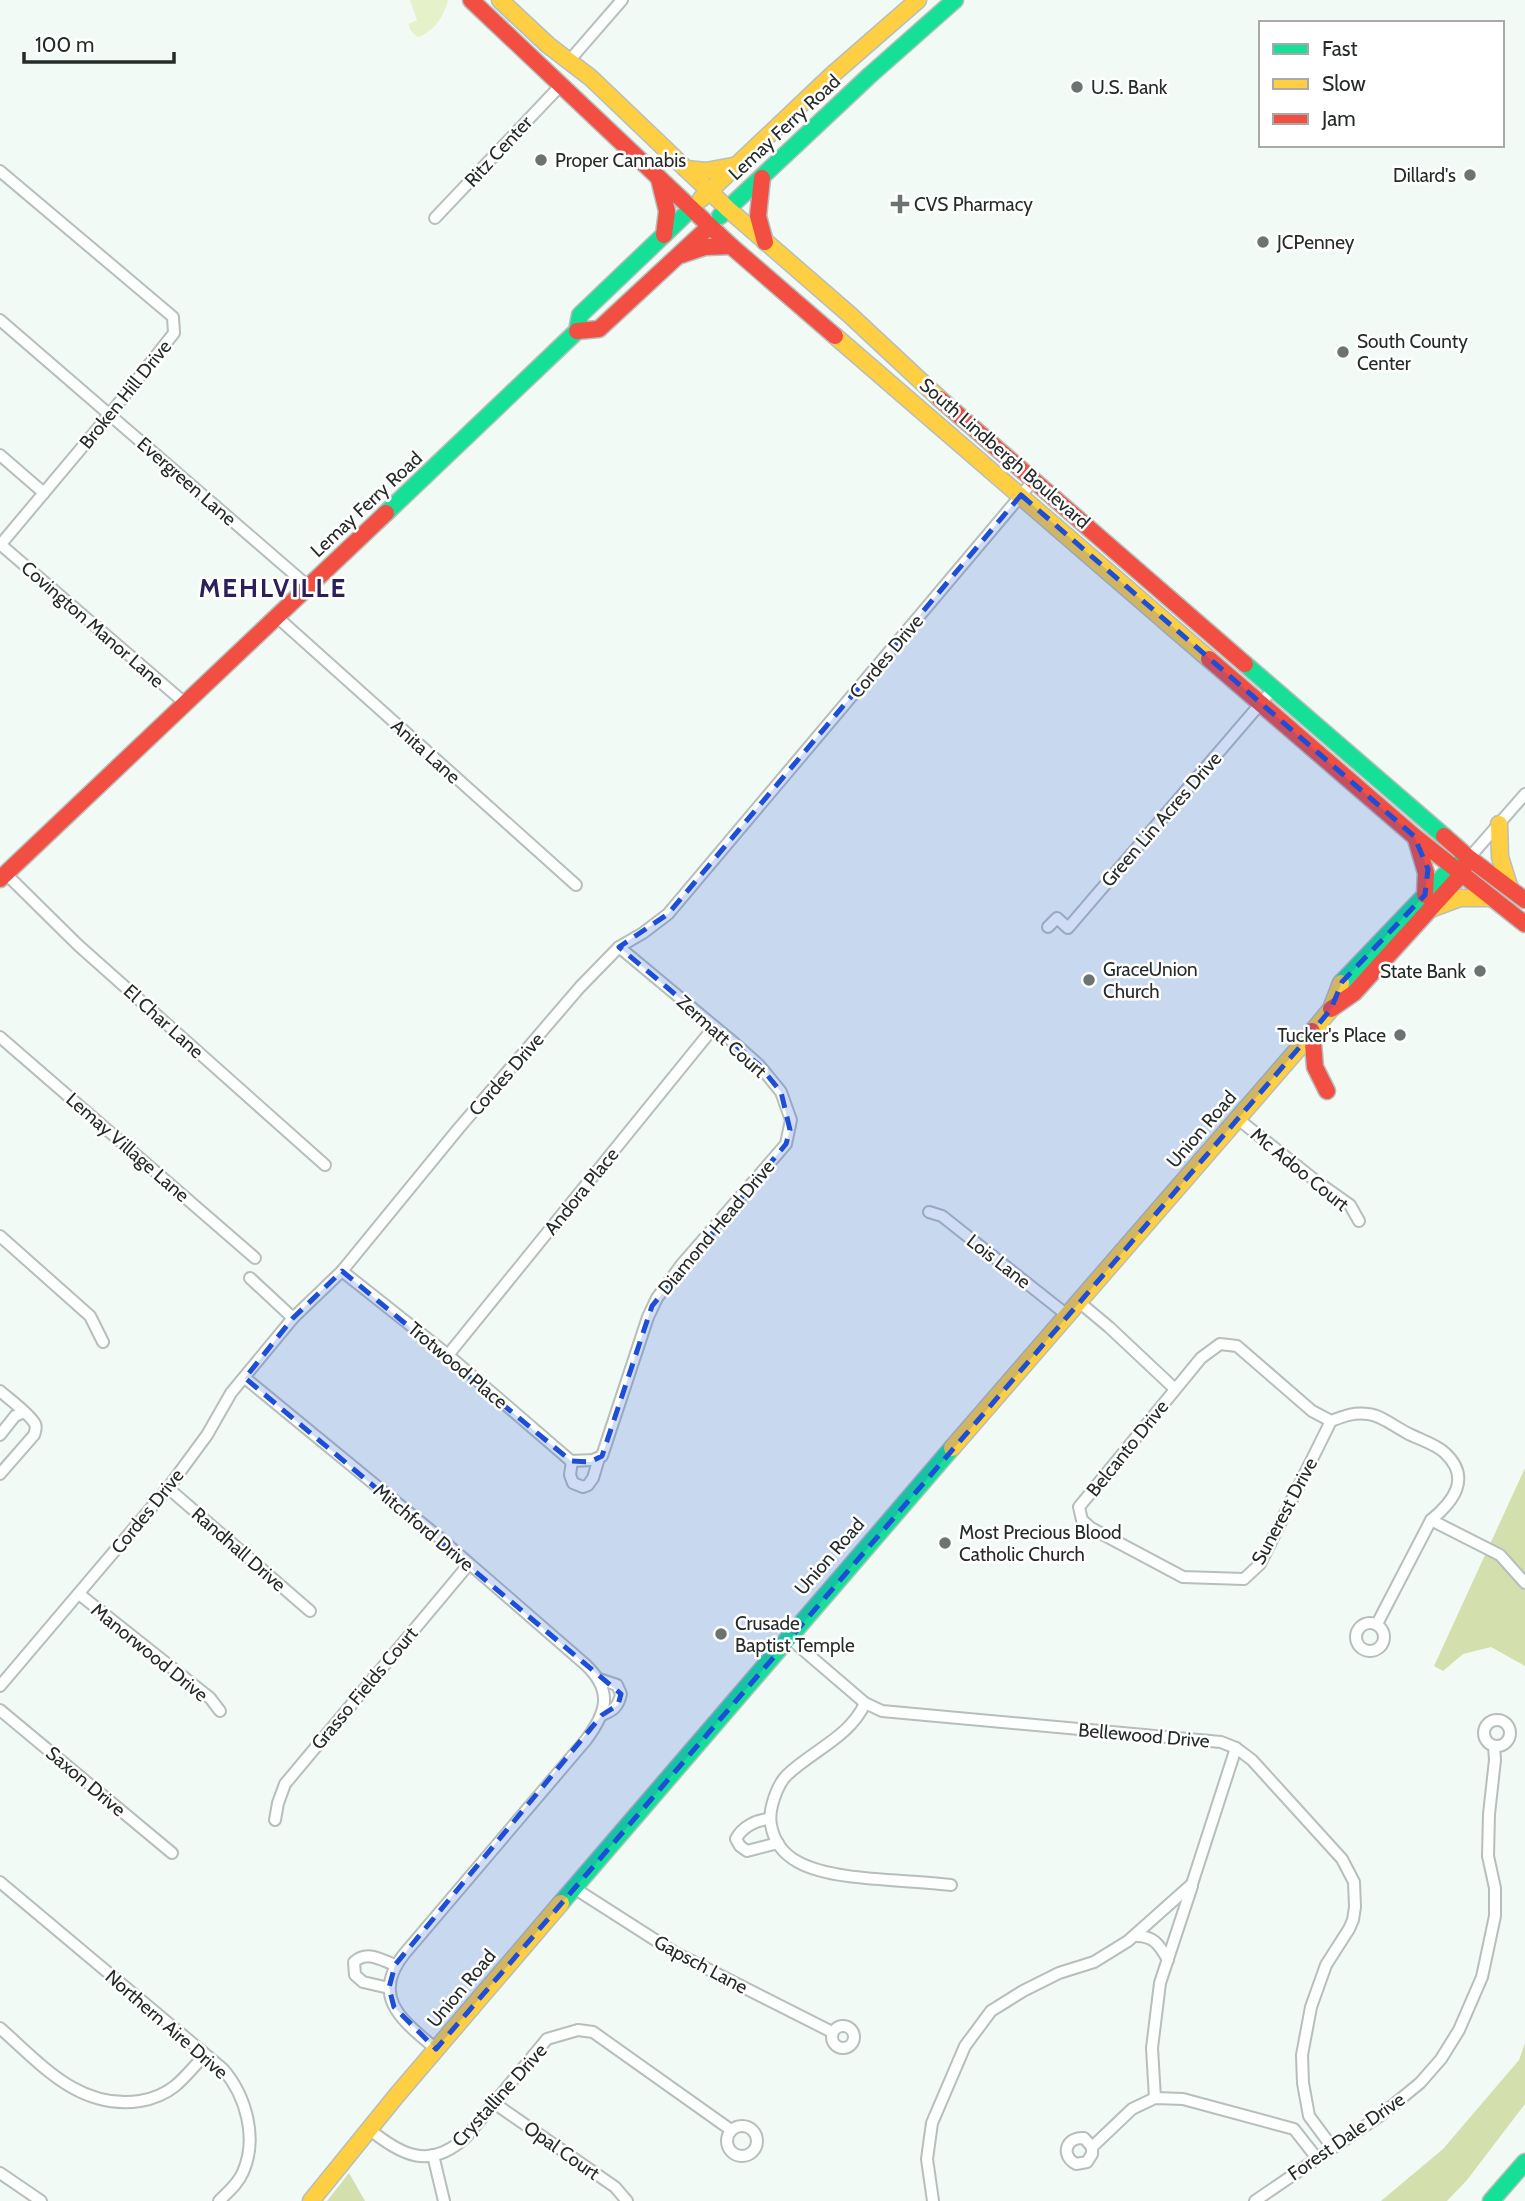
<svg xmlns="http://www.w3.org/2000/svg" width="1525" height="2201" viewBox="0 0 1525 2201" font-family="Cabin,sans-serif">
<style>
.green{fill:#e5f1c9}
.forest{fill:#d3e0ad}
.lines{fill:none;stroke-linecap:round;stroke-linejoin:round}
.street-casing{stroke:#b7bebb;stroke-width:14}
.fast-casing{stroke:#b7bebb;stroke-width:19}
.slow-casing{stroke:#b7bebb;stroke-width:19}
.jam-casing{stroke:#b7bebb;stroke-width:19}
.street{stroke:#fdfefe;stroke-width:10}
.fast{stroke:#16e098;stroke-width:16}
.slow{stroke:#ffcf43;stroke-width:16}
.jam{stroke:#f24e42;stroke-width:16}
.marked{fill:#1d4ed8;fill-opacity:0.2;stroke:#1d4ed8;stroke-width:5;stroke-dasharray:14 9;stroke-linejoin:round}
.poi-dot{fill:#6d7370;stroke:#fff;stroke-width:2.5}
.labels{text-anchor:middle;stroke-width:5;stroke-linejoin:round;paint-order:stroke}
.poi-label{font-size:19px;fill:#252b28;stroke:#fff;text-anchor:start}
.street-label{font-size:19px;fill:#252b28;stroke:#fff}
.district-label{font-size:26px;font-weight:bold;letter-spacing:2px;fill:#2b205a;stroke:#fff}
</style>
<rect width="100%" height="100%" fill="#f2faf6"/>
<path class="green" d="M410 0H448C444 16 434 32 418 37L410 30 409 24 417 20Z"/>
<g class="forest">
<path d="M1525 1468V1666L1491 1647 1463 1654 1443 1671 1434 1666Z"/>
<path d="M1525 2043V2104L1467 2180 1447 2201H1381L1443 2149 1519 2060Z"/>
<path d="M349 2173 365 2201H327Z"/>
</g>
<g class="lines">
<g class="street-casing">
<g id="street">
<path d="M569 61 622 0"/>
<path d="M0 171 173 317 174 333 110 414 1 544"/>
<path d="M435 218 561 85"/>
<path d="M0 320 309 587"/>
<path d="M0 455 44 493"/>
<path d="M0 544 186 704"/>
<path d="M277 617 576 885"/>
<path d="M1469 858 1525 794"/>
<path d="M6 874 78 945 325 1165"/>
<path d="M1048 927 1057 918 1068 928 1273 689"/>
<path d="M0 1037 255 1258"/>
<path d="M1238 1119 1316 1181 1350 1205 1359 1221"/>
<path d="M929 1212 942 1216 1067 1315"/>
<path d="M0 1236 90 1316 103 1342"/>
<path d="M342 1271 448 1355 571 1461 593 1460 602 1456 648 1317 657 1298 682 1264 786 1144 791 1120 781 1092 759 1065 733 1042 619 947"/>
<path d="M250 1278 293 1318"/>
<path d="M1079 1302 1109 1327 1175 1389"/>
<path d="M448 1355 714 1027"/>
<path d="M245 1378 441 1539 586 1665C613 1691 607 1712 586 1740L405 1953C369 1997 403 2021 436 2049"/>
<path d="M0 1391C9 1399 30 1414 35 1424 37 1428 35 1431 34 1435L0 1474"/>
<path d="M1331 1421 1260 1564 1244 1579 1183 1577 1091 1528 1082 1520 1079 1507 1201 1358 1220 1344 1237 1346 1312 1411 1331 1421C1344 1416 1354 1412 1368 1414 1381 1415 1395 1427 1407 1433 1418 1439 1436 1444 1445 1453 1472 1478 1453 1502 1431 1520L1377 1624"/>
<path d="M0 1435 15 1416 24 1412"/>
<path d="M572 1461 570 1475 573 1483 583 1487 588 1485 593 1478 599 1458"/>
<path d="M168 1488 310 1611"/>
<path d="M1431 1520 1500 1555 1525 1583"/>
<path d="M79 1594 210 1698 220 1711"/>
<circle cx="1370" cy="1637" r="14"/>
<path d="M788 1637 865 1703 882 1711 1221 1742 1236 1748 1252 1760 1342 1859 1354 1882 1355 1907 1353 1920 1349 1929 1326 1965 1311 2007 1302 2055 1303 2083 1309 2116 1332 2147"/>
<path d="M599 1679 617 1685 621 1694C618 1707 614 1710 602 1715"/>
<path d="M0 1686 168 1488 207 1435 231 1393 293 1318 342 1271 459 1128 580 987 619 947 643 933 668 914 1033 481"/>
<path d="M865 1703C851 1736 812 1751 787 1775 777 1785 768 1810 771 1825 774 1841 783 1854 798 1862 834 1882 908 1879 951 1885"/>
<path d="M0 1710 172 1853"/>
<circle cx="1497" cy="1733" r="13"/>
<path d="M769 1819C756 1820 742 1827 736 1839L740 1846 747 1851 778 1843"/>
<path d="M275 1820 278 1803 285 1784 469 1564"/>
<path d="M0 1882 223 2069C246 2096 258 2138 243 2172 238 2184 228 2192 219 2201"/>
<path d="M574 1888 674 1952 832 2032"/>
<path d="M1134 1936C1153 1935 1159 1944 1168 1960"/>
<path d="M389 1988 363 1982 355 1975 354 1962C368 1950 381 1960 395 1965"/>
<circle cx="843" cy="2037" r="11"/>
<path d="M0 2028C42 2065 79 2110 140 2101 152 2099 165 2094 175 2086 186 2077 195 2065 205 2055"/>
<path d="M1155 2098 1152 2048 1160 1983 1192 1886"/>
<path d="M494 2103 615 2187 627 2201"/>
<circle cx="742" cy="2141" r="15"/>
<path d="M369 2129C402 2156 430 2170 466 2137L547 2039 578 2030 593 2032 731 2130"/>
<path d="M1092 2147 1084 2138C1066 2137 1060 2155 1076 2164L1087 2162 1092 2154V2147L1132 2109 1155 2098 1183 2099 1294 2129 1316 2157"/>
<path d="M433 2155 444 2201"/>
<path d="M0 2173 41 2201"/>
<path d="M933 2201 927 2159 932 2123 965 2046 991 2011 1023 1991 1059 1973 1094 1962 1128 1941 1192 1884 1236 1748"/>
<path d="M1255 2201 1381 2115 1420 2083 1441 2059 1459 2030 1482 1977 1495 1916V1888L1488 1856 1489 1814 1495 1760 1494 1746"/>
</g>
</g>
<g class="fast-casing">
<g id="fast">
<path d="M720 216 869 76 955 0"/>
<path d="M386 513 577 331 580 315 691 209"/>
<path d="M1245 664 1444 836"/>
<path d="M1341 983 1452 867 1461 863"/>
<path d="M561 1903 952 1448"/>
<path d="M1491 2201 1525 2162"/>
</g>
</g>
<g class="slow-casing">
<g id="slow">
<path d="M500 0 548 45 591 78 728 209 850 315 940 399"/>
<path d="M686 169 706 171 738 165"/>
<path d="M701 199 832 75 918 0"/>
<path d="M835 336 1209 659"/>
<path d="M1499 824 1500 857 1510 889"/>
<path d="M1433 908 1460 898H1490"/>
<path d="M952 1448 1298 1049 1331 1009 1341 983"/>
<path d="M311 2201 397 2095 561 1903"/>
</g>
</g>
<g class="jam-casing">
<g id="jam">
<path d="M471 0 731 246 835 336"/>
<path d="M762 178 758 216 765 242"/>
<path d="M659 179 667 211 664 235"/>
<path d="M681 255 705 247 731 246"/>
<path d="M577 331 599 329 710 226"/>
<path d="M940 399 1245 664"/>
<path d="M1209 659 1414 836 1525 924"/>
<path d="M1444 836 1469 858 1525 900"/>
<path d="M1416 839 1426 873 1425 895"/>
<path d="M0 879 386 513"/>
<path d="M1331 1009 1354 993 1461 875 1466 863"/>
<path d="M1312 1031 1315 1067 1327 1091"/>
</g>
</g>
<use href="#street" class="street"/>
<use href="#fast" class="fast"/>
<use href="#slow" class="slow"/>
<use href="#jam" class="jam"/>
</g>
<path class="marked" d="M1021 495 1414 836 1428 869 1425 895 1342 982 1331 1009 1298 1049 436 2049 394 2007 389 1988 395 1965 602 1715 618 1705 621 1694 245 1378 293 1318 342 1271 571 1461 590 1462 602 1456 652 1306 786 1144 790 1130 781 1092 759 1065 619 947 668 914Z"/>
<g class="poi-dot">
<circle cx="1077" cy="87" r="7"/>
<circle cx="541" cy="160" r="7"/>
<circle cx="1470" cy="175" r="7"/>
<path d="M896.5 193.5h7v7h7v7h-7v7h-7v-7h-7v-7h7z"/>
<circle cx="1263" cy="242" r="7"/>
<circle cx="1343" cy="352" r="7"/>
<circle cx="1480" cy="971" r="7"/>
<circle cx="1089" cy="980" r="7"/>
<circle cx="1400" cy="1035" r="7"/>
<circle cx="945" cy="1543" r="7"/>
<circle cx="721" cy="1634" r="7"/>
</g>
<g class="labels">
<g class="poi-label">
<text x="1091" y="94">U.S. Bank</text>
<text x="555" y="167">Proper Cannabis</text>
<text x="1456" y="182" text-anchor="end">Dillard's</text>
<text x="914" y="211">CVS Pharmacy</text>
<text x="1277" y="249">JCPenney</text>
<text x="1357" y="348">South County<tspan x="1357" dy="22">Center</tspan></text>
<text x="1103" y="976">GraceUnion<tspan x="1103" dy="22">Church</tspan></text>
<text x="1466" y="978" text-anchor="end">State Bank</text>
<text x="1386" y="1042" text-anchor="end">Tucker's Place</text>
<text x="959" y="1539">Most Precious Blood<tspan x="959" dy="22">Catholic Church</tspan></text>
<text x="735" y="1630">Crusade<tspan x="735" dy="22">Baptist Temple</tspan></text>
</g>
<g class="street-label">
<text transform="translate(784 127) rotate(-43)" y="7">Lemay Ferry Road</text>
<text transform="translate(498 151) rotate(-47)" y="7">Ritz Center</text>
<text transform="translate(125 394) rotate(-51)" y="7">Broken Hill Drive</text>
<text transform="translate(1005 453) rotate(41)" y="7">South Lindbergh Boulevard</text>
<text transform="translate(187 481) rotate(41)" y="7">Evergreen Lane</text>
<text transform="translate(366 504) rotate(-43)" y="7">Lemay Ferry Road</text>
<text transform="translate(93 624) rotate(41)" y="7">Covington Manor Lane</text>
<text transform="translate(886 656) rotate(-50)" y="7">Cordes Drive</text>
<text transform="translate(426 751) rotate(42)" y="7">Anita Lane</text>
<text transform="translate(1161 819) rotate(-49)" y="7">Green Lin Acres Drive</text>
<text transform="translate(164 1021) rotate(42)" y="7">El Char Lane</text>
<text transform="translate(722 1036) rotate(42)" y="7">Zermatt Court</text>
<text transform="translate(506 1074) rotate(-49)" y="7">Cordes Drive</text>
<text transform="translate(1201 1129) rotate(-49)" y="7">Union Road</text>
<text transform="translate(128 1147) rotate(41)" y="7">Lemay Village Lane</text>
<text transform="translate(1300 1169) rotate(39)" y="7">Mc Adoo Court</text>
<text transform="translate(581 1191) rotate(-51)" y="7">Andora Place</text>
<text transform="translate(716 1227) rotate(-50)" y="7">Diamond Head Drive</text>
<text transform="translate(999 1261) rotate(38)" y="7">Lois Lane</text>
<text transform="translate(458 1365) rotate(40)" y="7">Trotwood Place</text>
<text transform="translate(1127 1448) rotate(-51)" y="7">Belcanto Drive</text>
<text transform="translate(147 1511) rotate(-51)" y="7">Cordes Drive</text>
<text transform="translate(1284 1511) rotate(-62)" y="7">Sunerest Drive</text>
<text transform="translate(424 1527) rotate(40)" y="7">Mitchford Drive</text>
<text transform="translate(239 1549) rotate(41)" y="7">Randhall Drive</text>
<text transform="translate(829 1556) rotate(-49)" y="7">Union Road</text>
<text transform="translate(150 1652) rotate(39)" y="7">Manorwood Drive</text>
<text transform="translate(364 1688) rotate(-50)" y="7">Grasso Fields Court</text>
<text transform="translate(1144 1735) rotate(5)" y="7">Bellewood Drive</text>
<text transform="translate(86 1781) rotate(40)" y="7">Saxon Drive</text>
<text transform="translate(701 1964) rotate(28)" y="7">Gapsch Lane</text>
<text transform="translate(461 1988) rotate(-50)" y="7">Union Road</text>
<text transform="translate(167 2024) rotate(41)" y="7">Northern Aire Drive</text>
<text transform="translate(499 2095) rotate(-48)" y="7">Crystalline Drive</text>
<text transform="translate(1346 2136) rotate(-35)" y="7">Forest Dale Drive</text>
<text transform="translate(562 2150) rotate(35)" y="7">Opal Court</text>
</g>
<g class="district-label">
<text x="273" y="597">MEHLVILLE</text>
</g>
</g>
<rect x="1259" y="21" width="245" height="126" fill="#ffffff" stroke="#a8aaa9" stroke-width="2"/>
<rect x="1273" y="44" width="35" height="10" fill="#16e098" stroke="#a8aaa9" stroke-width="2"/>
<text x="1322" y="56" font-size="21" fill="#252b28">Fast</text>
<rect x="1273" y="79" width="35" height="10" fill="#ffcf43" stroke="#a8aaa9" stroke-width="2"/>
<text x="1322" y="91" font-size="21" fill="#252b28">Slow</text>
<rect x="1273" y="114" width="35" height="10" fill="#f24e42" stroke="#a8aaa9" stroke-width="2"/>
<text x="1322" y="126" font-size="21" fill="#252b28">Jam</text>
<path d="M24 52v10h150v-10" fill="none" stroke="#252b28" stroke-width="3.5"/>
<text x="35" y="52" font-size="21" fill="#252b28" stroke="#ffffff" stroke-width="5" paint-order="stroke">100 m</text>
</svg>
